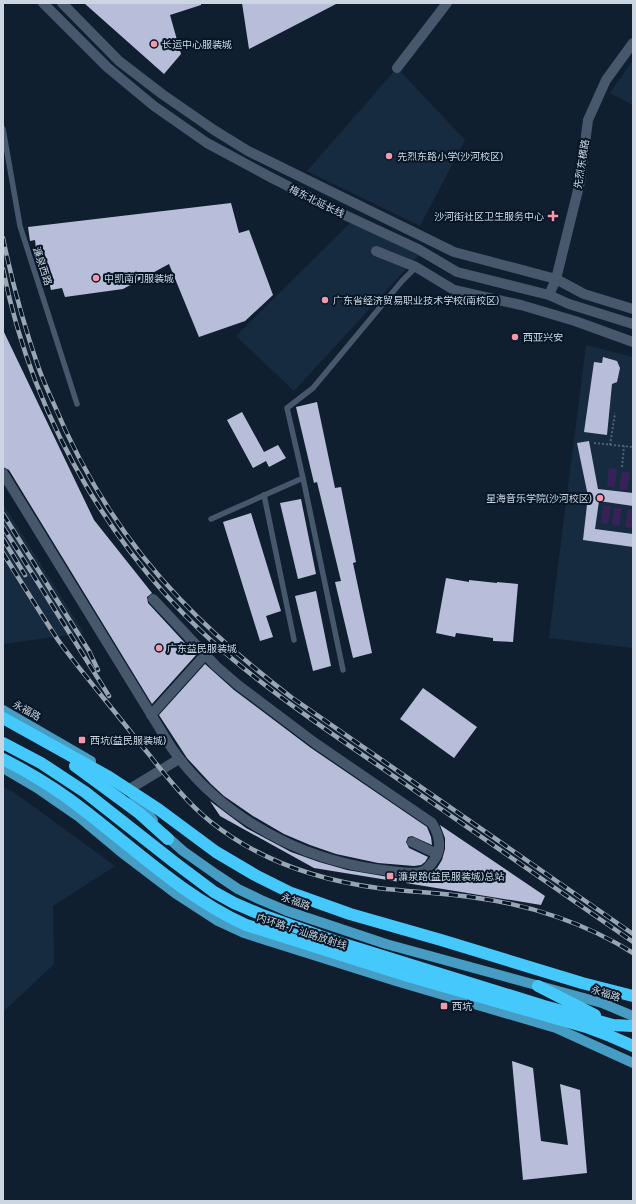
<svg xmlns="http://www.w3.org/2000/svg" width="636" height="1204" viewBox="0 0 636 1204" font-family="'Varela Round','Noto Sans SC',sans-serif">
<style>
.built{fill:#172b40}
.green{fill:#362258}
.building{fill:#b8bed9}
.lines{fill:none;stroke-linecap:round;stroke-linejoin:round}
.path{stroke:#53606f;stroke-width:2;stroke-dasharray:2 2;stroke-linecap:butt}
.lane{stroke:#47586c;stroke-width:5.5}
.street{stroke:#47586c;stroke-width:10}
.secondary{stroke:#47586c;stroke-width:10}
.primary{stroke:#469cc3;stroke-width:10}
.highway{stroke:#45c9fd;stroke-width:12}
.rail-casing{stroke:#99a5b2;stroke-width:4.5}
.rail{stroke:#071626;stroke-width:3;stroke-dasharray:9;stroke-linecap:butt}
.poi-dot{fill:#f29aac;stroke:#071626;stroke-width:1.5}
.labels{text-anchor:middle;stroke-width:4;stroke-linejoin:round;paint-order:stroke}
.poi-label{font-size:10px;fill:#ccd6e2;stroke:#071626;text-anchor:start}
.street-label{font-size:10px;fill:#ccd6e2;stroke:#071626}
</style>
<rect width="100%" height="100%" fill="#101f30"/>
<g class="built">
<path d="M633 60V105L610 93Z"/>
<path d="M397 68 465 140 420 226 307 171Z"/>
<path d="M352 221 419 255 294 391 236 336Z"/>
<path d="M586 345 633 357V648L549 638Z"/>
<path d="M3 504 84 633 3 644Z"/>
<path d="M3 787 12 791 115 866 53 906 54 964 3 1012Z"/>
</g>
<g class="green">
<path d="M609 468 617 469 615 487 607 486Z"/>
<path d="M622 471 630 472 627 490 619 489Z"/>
<path d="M603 505 611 506 608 524 601 523Z"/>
<path d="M614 507 622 508 619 526 612 524Z"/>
<path d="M628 509 633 510V528L625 527Z"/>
</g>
<g class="building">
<path d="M84 3H201V5L170 15 181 54 164 74Z"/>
<path d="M242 3H338L249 49Z"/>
<path d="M231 203 239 233 249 230 273 295 245 321 199 337 169 264 123 289 65 297 62 288 51 290 43 256 37 257 35 240 30 241 28 227Z"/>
<path d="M3 330 94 520 152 593 147 597 148 603 196 655 152 704 9 470 3 467Z"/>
<path d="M603 357 617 361 620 368 617 382 612 384 607 435 584 432 594 362 602 363Z"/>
<path d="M317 402 335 488 341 487 356 562 353 563 372 653 353 658 335 582 341 581 317 482 314 483 296 407Z"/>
<path d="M242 412 264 452 278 445 286 458 269 467 266 461 253 468 227 420Z"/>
<path d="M589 441 598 489 633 493V506L599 501 595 529 633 534V547L583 540 588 496 577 443Z"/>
<path d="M301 499 316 574 298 579 280 503Z"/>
<path d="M251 513 281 611 266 616 273 637 260 641 223 522Z"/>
<path d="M446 578 469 582V580L497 583V582L518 584 513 642 493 641V638L456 633 455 637 436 633Z"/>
<path d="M316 591 331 666 313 671 295 596Z"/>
<path d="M205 664 234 690 311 748 427 827 431 837 432 845 412 836 408 837 406 842 409 848 428 857 425 862 421 865 414 866 378 863 336 854 310 845 284 834 253 816 224 796 211 784 187 758 159 715Z"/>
<path d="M423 688 477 727 454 758 400 719Z"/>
<path d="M210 801 246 828 291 852 319 862 347 870 401 879 423 878 430 875 437 868 442 860 445 849V838L440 825 545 896 541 905 314 868 220 816Z"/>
<path d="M512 1061 533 1068 541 1141 568 1145 560 1084 580 1090 587 1173 523 1180Z"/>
</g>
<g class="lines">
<g class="path">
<path d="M594 443 633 447"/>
<path d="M610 445 615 413"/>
<path d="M622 467 624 446"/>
</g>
<g class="lane">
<path d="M3 129 20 226 77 404"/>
<path d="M303 478 343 670"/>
<path d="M264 495 294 640"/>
<path d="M211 519 303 478 287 408 313 388 402 281 416 267"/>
</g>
<g class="street">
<path d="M43 3 107 67 154 106 207 143 272 178 347 216 418 249 457 272 549 295"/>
<path d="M62 3 119 61 162 94 214 130 248 151 454 252 556 279 580 182 588 120 606 80 633 43"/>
<path d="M397 68 447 3"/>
<path d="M376 251 416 267 454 290 521 305 575 321 633 342"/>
<path d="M3 473 171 747C199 788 237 818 281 840 315 857 353 867 391 871 400 872 412 874 421 872 428 870 432 863 436 857 442 846 438 833 432 823L315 743 238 685 216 666 153 599"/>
<path d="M151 715 205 655"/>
<path d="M128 790 179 759"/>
<path d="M412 842 437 854"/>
</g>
<path class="secondary" d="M633 309 584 294 556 279 549 295 569 304 633 324"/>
<g class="primary">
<path d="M3 710 91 761"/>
<path d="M3 768 37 788 79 817 121 852 175 893 218 921 244 933 396 981 556 1028 633 1063"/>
<path d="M133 795 153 820"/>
<path d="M164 834 183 851 217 875 238 889 261 900 287 911 386 944 602 1003 633 1016"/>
</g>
<g class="highway">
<path d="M3 718 109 777 158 809 216 852 255 875 291 893 350 914 441 940 582 983 633 996"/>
<path d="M3 743 41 763 85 792 174 862 214 892 234 903 262 915 334 941 544 1006 613 1025 633 1026"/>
<path d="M3 759C32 774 60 791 85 811 138 852 185 897 246 925L408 976 586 1027 610 1036 633 1046"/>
<path d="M75 766 139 813 168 839"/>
<path d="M538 986 595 1015"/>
</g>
<g class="rail-casing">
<g id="rail">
<path d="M3 238C12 282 24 326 39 369 43 380 48 391 53 402 83 474 126 543 180 599 214 635 252 667 291 697L633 934"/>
<path d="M3 269C34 424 119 568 242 667 294 709 350 746 405 784 481 837 557 889 633 942"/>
<path d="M3 514 89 651 98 670"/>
<path d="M3 527 109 696"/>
<path d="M3 539 25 575"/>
<path d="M3 553C21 582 39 611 58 640 82 673 109 704 134 736 157 764 183 800 211 822 260 861 317 880 378 888 411 892 444 893 477 898 531 905 587 924 633 953"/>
</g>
</g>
<use href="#rail" class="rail"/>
</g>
<g class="poi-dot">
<circle cx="154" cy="44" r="4"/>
<circle cx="389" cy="156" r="4"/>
<path d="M551 210h4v4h4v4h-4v4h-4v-4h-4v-4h4z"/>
<circle cx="96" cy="278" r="4"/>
<circle cx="325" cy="300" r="4"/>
<circle cx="515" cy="337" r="4"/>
<circle cx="600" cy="498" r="4"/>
<circle cx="159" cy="648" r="4"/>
<rect x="78" y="736" width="8" height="8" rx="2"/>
<rect x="386" y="872" width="8" height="8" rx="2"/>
<rect x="440" y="1002" width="8" height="8" rx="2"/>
</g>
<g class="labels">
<g class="poi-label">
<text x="162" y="48">长运中心服装城</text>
<text x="397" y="160">先烈东路小学(沙河校区)</text>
<text x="544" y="220" text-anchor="end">沙河街社区卫生服务中心</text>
<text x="104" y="282">中凯南门服装城</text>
<text x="333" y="304">广东省经济贸易职业技术学校(南校区)</text>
<text x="523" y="341">西亚兴安</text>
<text x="592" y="502" text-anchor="end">星海音乐学院(沙河校区)</text>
<text x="167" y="652">广东益民服装城</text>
<text x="90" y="744">西坑(益民服装城)</text>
<text x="398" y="880">濂泉路(益民服装城)总站</text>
<text x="452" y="1010">西坑</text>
</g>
<g class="street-label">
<text transform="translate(581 164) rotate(-81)" y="4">先烈东横路</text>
<text transform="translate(317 201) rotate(26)" y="4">梅东北延长线</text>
<text transform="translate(43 266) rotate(72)" y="4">濂泉西路</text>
<text transform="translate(27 710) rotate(29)" y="4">永福路</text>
<text transform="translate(296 901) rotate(20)" y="4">永福路</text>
<text transform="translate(302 931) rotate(18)" y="4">内环路-广汕路放射线</text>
<text transform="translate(606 993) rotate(18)" y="4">永福路</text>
</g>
</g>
<rect width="636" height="1204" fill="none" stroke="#ccd6e2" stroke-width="8"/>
</svg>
